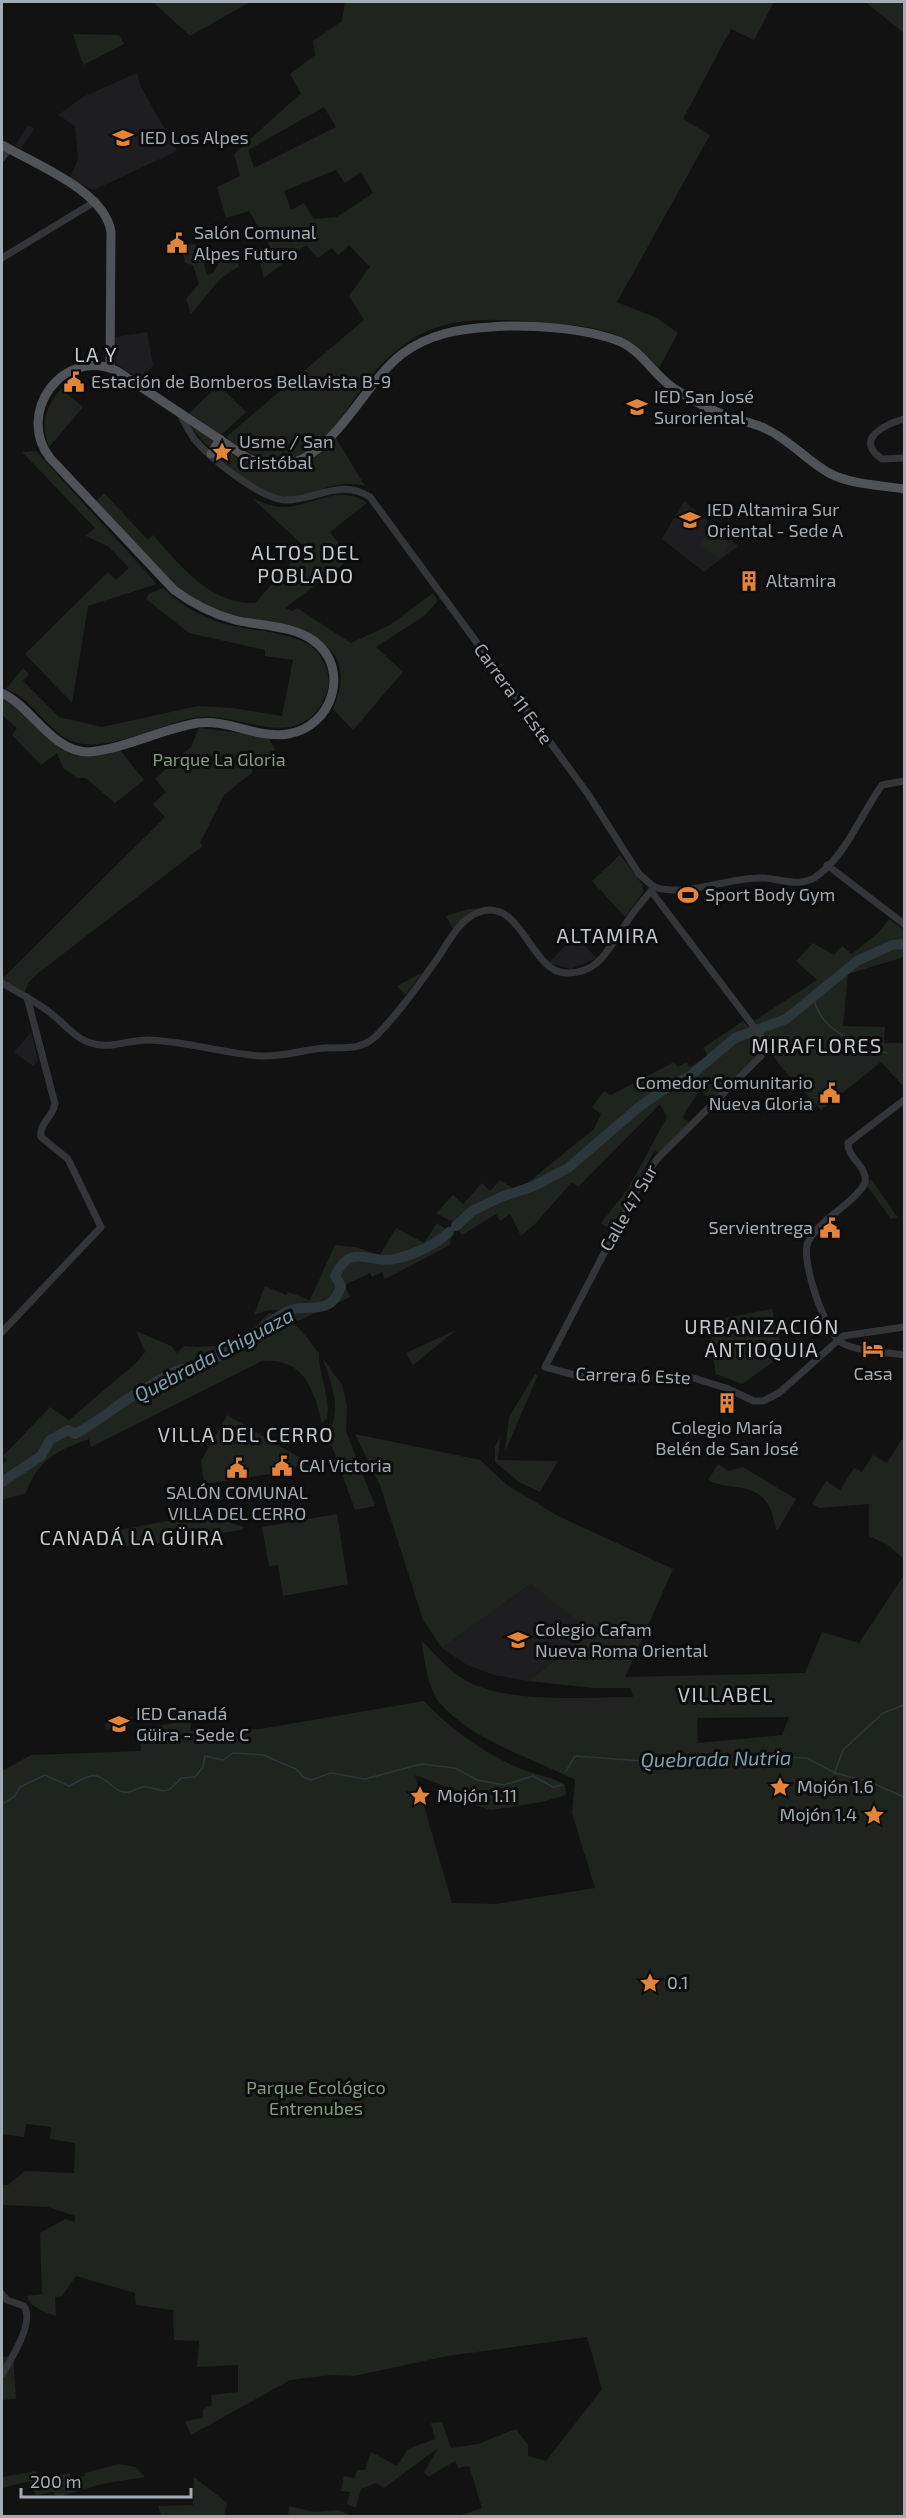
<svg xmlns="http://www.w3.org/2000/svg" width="906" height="2518" viewBox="0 0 906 2518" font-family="'Exo 2',sans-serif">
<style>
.built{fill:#1e1e20}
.green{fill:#1f251e;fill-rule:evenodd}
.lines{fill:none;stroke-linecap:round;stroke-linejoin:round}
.stream{stroke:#2c373b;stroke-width:1.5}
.river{stroke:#2c373b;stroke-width:10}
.minor{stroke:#333538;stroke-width:7}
.major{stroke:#4f5257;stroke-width:9}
.labels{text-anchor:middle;stroke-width:6;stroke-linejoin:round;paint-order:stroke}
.poi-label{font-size:18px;fill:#a4acb3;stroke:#0d0d0e;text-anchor:start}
.street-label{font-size:18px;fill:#a4acb3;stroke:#0d0d0e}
.park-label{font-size:18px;fill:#819d7c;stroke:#0d0d0e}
.neighbourhood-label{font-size:20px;letter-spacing:1.5px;fill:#c5cacf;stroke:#0d0d0e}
.water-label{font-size:20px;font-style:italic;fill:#7da0ac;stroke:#0d0d0e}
</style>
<rect width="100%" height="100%" fill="#121213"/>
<g class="built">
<path d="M137 73 141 87 177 151 94 190 69 178 78 160 75 126 58 115 83 97Z"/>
<path d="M28 125 34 129 21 149 15 146Z"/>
<path d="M147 332 153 365 142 381 116 364 115 337Z"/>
<path d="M684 501 738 546 704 572 662 539Z"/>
<path d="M574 936 597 958 571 969 549 963Z"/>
<path d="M31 1032 38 1059 33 1066 14 1052Z"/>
<path d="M531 1584 593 1631 528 1681 494 1675 467 1665 442 1648Z"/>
<path d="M132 1717 133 1724 106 1730 105 1723Z"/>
</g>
<g class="green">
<path d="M153 2H250L190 36Z"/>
<path d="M345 2H774L754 40 731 29 683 119 710 135 617 302 657 318 678 333 659 368C651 360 642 350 633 343 610 327 571 325 544 323 505 319 455 315 419 335 400 346 384 360 371 376 346 407 321 461 275 460 257 460 240 447 226 437L364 320 349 296 370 267 349 245 338 255 332 248 318 258 306 245 264 278 259 258 272 250 249 211 226 218 217 187 240 176 234 154 301 93 290 74 315 55 313 41 342 21ZM324 107 336 127 254 168 248 150ZM336 170 345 183 361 172 373 193 337 217 314 219 304 203 291 210 284 191Z"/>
<path d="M868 2H904V33L868 4Z"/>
<path d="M73 34 119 35 124 44 83 65Z"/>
<path d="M191 243 199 247 207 275 213 273 224 254 228 261 235 257 239 266 220 279 191 314 186 299 199 284 193 265 185 263C183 254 184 249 191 243Z"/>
<path d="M219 385 246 412 221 435 189 413Z"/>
<path d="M61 389 83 407 49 447C40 423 45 408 61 389Z"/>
<path d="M187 420C217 443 257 483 299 466 314 460 325 448 336 438L365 486C334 478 321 494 292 497 285 497 276 497 270 494 247 485 198 441 187 420Z"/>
<path d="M36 451 157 584 88 606 72 703 25 654 108 572 116 580 129 568 109 547 86 536 95 528 22 452Z"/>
<path d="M104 493 148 540 153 535C180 565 210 605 255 603L305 547 253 499C263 502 274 508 285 507 314 506 340 483 367 503L330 532 350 559 285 608 293 611 297 608 351 643 390 625 433 593 438 601 424 616 376 647 403 672 353 730 333 709C368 627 275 627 223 612 210 608 197 601 186 594 151 571 123 533 94 503Z"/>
<path d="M711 529 730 545 719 559 699 544Z"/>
<path d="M163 588C180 604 199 616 221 623 249 632 301 630 319 654 328 667 332 683 325 697 297 757 239 709 193 718 160 725 116 748 83 744 50 740 36 699 6 689L23 668 29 674 23 681 59 717 102 727 198 706 232 708 282 716 293 660 265 656V650L189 633 146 599 149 594Z"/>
<path d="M2 697C42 725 62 772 119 749L144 780 115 803 86 778H77L63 768 57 753 41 765 12 735 17 728 2 715Z"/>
<path d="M199 728 267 736 275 749 251 769 253 772 224 795 200 843 203 846 37 974 28 983 25 992 2 979 165 817 153 804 166 792 155 779 191 747Z"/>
<path d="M620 855 642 884 643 892 625 917 592 881Z"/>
<path d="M468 909H478L468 914 453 929 446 916Z"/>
<path d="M889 919 904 930V957L848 974 843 1026 885 1027 884 1043H904V1087L881 1062 821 1110C807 1094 791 1079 778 1063 768 1049 766 1034 754 1021L817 980 796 961 813 943 834 955 842 946 852 954 879 932Z"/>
<path d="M423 972 405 995 397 986Z"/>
<path d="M743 1021C748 1026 756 1032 760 1039 768 1054 722 1089 711 1100L700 1090 682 1117 689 1123 659 1153 655 1150 611 1230 601 1223 628 1189 667 1117 660 1104 578 1187 572 1182 536 1223 521 1236 510 1214 500 1221 496 1214 462 1235 451 1221 436 1213 453 1195 463 1204 482 1183 490 1191 500 1180 515 1190 521 1188 594 1129 601 1114 592 1107 604 1091 611 1095 674 1062 678 1067 687 1062 689 1067 708 1056 703 1048Z"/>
<path d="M871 1179 898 1218 891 1219 867 1186Z"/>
<path d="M437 1223 451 1233 450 1245 385 1279 382 1272 372 1277 370 1273 345 1285 350 1297 298 1321C285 1308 270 1307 254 1315L265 1286 286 1295 288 1292 310 1300 335 1245 355 1247 380 1255 396 1228 424 1243Z"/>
<path d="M772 1309 783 1355 742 1384 716 1374 712 1350 714 1347 708 1321Z"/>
<path d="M269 1313C296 1319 303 1333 319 1353 318 1376 331 1396 327 1418L322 1423C313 1388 304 1358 262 1361L91 1447 89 1439C58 1450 38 1459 26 1493L2 1500V1465L7 1460 3 1456 50 1407 69 1420 137 1362 145 1352 136 1331 171 1346 177 1353 184 1346C225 1349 240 1343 269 1313Z"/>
<path d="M456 1330 413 1365 406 1353Z"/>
<path d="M323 1359 342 1385 347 1406 346 1431 375 1506 355 1510 332 1446 324 1443C343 1412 334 1391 323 1359Z"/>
<path d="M535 1374 538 1375 505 1452 509 1417Z"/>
<path d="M227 1415 304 1460 293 1469 284 1472 204 1484 201 1461Z"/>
<path d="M355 1434 480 1460 507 1485 558 1516 673 1569 625 1677 805 1673 822 1632 859 1643 904 1575V2516H458L482 2508 469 2466 458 2468 455 2461 428 2477 424 2472 438 2448 384 2488 376 2483 361 2489 356 2508 347 2504 350 2492 341 2491 344 2476 355 2478 357 2470H365L371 2452 397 2466 408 2449 435 2439 431 2423 442 2422 451 2448 478 2444 516 2429 528 2445V2456L546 2461 602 2389 587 2337 447 2356 354 2376 332 2375 290 2380 191 2435 185 2421 203 2418V2409L212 2405 211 2395 238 2392V2365L197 2367 199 2341 174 2340 173 2310 136 2305 135 2293 76 2276 62 2296 55 2297 56 2316C45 2312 31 2308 27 2296L42 2294 40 2233 65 2219 75 2222V2216L48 2207 2 2205V2185H8L25 2171 74 2173 75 2143 50 2139 51 2127 26 2124 24 2137 2 2134V1771L31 1755 141 1751 139 1729 192 1720 190 1731 260 1729 424 1701C450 1729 485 1754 521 1769 535 1775 551 1776 565 1785L566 1795 542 1802 491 1810 472 1804 450 1788 415 1775 452 1903 496 1904 595 1888 572 1813 575 1780C533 1758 470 1740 439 1702 427 1686 425 1660 421 1640 435 1654 448 1670 465 1680 505 1704 587 1697 633 1697L631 1688H593L528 1681 592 1632 531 1584 442 1648 423 1620 380 1485ZM789 1717 782 1735 698 1743 697 1718Z"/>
<path d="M500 1437 498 1460 558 1461 540 1492 519 1482 495 1462V1447Z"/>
<path d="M902 1439 904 1442V1559L888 1545 869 1536V1504L819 1508 812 1504 826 1481 840 1490 854 1468 862 1472 873 1455 887 1463Z"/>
<path d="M718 1464 728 1471 743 1467 796 1499 777 1531C773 1522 773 1512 768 1504 753 1481 727 1491 708 1480Z"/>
<path d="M337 1514 348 1584 283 1596 278 1565 269 1566 262 1527Z"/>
<path d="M173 1520 225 1521 244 1527 241 1530 162 1543 116 1547 114 1531Z"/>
<path d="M13 2356 16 2399 2 2400V2357Z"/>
<path d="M119 2464 135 2467 145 2477 101 2484 56 2498 54 2492 36 2495 30 2481 2 2488V2477L36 2471 38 2479 70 2473 71 2479 85 2476V2473Z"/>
<path d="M194 2477 227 2503 224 2516H155L161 2514 158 2506 193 2505Z"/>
<path d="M289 2506 314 2512 338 2510 353 2516H288Z"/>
</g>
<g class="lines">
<g class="stream">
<path d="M813 995C819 1032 855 1042 887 1053"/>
<path d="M566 1771 575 1756 656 1762 750 1756 807 1758 835 1773 870 1782 904 1797"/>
<path d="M835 1772 843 1750 883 1713 904 1705"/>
<path d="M2 1804 15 1796 20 1787 45 1775 69 1786C76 1783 84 1777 91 1776 104 1774 110 1787 120 1791 130 1795 135 1788 143 1787 161 1786 162 1801 181 1778L195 1777 203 1767 205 1756 223 1760 233 1753 263 1755 296 1769 303 1777 311 1780 331 1773 365 1779 421 1764 455 1768 477 1780 504 1785 533 1776 553 1787 562 1785"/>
</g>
<g class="river">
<path d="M456 1226 472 1211 501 1197 534 1186 568 1168 639 1107 663 1090 690 1076 735 1038 786 1019 857 961 892 945 904 944"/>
<path d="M2 1482 41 1456 50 1440 68 1430 75 1434C100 1421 120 1402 144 1389 155 1383 165 1376 176 1371 186 1367 198 1367 207 1362 236 1350 258 1330 284 1313 304 1300 331 1320 341 1286L335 1276C351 1241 370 1265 395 1259 413 1255 436 1245 449 1232"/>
</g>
<g class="minor">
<path d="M2 158 9 149"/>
<path d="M2 258 96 201"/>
<path d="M179 412C184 422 189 432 195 440 211 459 262 500 286 500 317 500 340 478 370 497L588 794 639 874 654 887C689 898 729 876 764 878 780 879 799 887 814 878 845 858 861 814 882 785L904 781"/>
<path d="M904 419C886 424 853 439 882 459L904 458"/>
<path d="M827 865 904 924"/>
<path d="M651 891 761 1036 765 1048 761 1056 658 1158 642 1180 545 1367 582 1377 622 1380 690 1377 726 1388 754 1401H763L779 1393 843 1336 904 1327"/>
<path d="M2 983C17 992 33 1000 48 1011 62 1021 74 1038 91 1043 110 1050 130 1039 149 1040 187 1041 224 1054 261 1056 283 1057 303 1050 324 1048 342 1047 361 1051 376 1036 397 1015 417 987 435 962 447 945 458 920 479 912 522 897 530 972 566 973 600 974 608 948 625 925 633 912 643 900 653 889"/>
<path d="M904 1100 848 1143C847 1158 868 1166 865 1183 852 1206 820 1218 808 1242 800 1259 825 1333 842 1343 859 1352 885 1352 904 1355"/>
<path d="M2 1332 101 1227 68 1159 41 1137C39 1123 53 1117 55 1104L27 997"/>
<path d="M2 2294 7 2300 24 2306C35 2322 11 2360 2 2374"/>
</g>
<g class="major">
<path d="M2 145C35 164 105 191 111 232L110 368"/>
<path d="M211 454 220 439"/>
<path d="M2 693C32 707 51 751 88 752 125 749 161 729 198 723 228 719 258 739 288 734 333 727 351 668 314 641 293 625 259 626 235 620 212 614 193 604 174 590L50 458C15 413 63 346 117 371L246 457C320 495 355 390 402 354 429 334 458 329 491 327 527 324 587 328 621 342 643 352 655 377 675 389 692 400 709 410 728 416 740 421 754 423 766 429 790 440 807 461 829 473 852 485 880 485 904 489"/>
</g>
</g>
<defs>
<g id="school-bare" transform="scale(1.62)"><path d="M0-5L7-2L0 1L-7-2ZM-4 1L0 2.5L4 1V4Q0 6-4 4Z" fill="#e48439" stroke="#0d0d0e" stroke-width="2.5" paint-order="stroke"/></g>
<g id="civic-bare" transform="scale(1.62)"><path d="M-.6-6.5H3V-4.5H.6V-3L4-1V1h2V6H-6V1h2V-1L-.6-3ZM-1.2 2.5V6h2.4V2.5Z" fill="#e48439" stroke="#0d0d0e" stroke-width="2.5" paint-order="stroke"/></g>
<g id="sight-bare" transform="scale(1.62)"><path d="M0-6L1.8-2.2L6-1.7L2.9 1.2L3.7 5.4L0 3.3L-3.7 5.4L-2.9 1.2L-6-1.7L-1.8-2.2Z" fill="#e48439" stroke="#0d0d0e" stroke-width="2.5" paint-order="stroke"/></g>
<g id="building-bare" transform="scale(1.62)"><path d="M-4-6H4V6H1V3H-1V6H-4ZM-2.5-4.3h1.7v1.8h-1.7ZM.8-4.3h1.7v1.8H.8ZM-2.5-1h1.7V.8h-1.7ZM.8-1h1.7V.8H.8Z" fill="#e48439" stroke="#0d0d0e" stroke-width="2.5" paint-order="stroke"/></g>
<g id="stadium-bare" transform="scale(1.62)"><path d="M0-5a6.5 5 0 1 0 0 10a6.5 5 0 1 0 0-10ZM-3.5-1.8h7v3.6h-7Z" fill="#e48439" stroke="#0d0d0e" stroke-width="2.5" paint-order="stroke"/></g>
<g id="hotel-bare" transform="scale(1.62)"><path d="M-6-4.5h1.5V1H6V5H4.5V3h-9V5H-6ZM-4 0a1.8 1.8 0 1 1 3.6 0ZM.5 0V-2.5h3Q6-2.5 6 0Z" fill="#e48439" stroke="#0d0d0e" stroke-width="2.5" paint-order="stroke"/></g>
</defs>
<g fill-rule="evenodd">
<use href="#school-bare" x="123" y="138"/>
<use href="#civic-bare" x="177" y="243"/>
<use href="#civic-bare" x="74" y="382"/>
<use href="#school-bare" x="637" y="407"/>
<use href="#sight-bare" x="222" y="452"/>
<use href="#school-bare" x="690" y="520"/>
<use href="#building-bare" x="749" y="581"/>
<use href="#stadium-bare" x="688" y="895"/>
<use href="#civic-bare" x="830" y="1093"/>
<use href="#civic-bare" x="830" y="1228"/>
<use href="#hotel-bare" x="873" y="1349"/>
<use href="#building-bare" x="727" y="1403"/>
<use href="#civic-bare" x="282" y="1466"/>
<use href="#civic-bare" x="237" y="1468"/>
<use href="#school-bare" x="518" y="1640"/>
<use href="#school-bare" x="119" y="1724"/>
<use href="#sight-bare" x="780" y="1787"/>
<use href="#sight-bare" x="420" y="1796"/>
<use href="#sight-bare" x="874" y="1815"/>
<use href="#sight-bare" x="650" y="1983"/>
</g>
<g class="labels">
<g class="poi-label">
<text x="140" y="144">IED Los Alpes</text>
<text x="194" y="239">Salón Comunal<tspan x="194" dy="21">Alpes Futuro</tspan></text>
<text x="91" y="388">Estación de Bomberos Bellavista B-9</text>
<text x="654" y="403">IED San José<tspan x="654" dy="21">Suroriental</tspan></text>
<text x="239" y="448">Usme / San<tspan x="239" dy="21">Cristóbal</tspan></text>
<text x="707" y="516">IED Altamira Sur<tspan x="707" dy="21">Oriental - Sede A</tspan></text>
<text x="766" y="587">Altamira</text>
<text x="705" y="901">Sport Body Gym</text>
<text x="813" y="1089" text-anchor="end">Comedor Comunitario<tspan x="813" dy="21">Nueva Gloria</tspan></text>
<text x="813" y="1234" text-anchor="end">Servientrega</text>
<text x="873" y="1380" text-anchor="middle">Casa</text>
<text x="727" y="1434" text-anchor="middle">Colegio María<tspan x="727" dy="21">Belén de San José</tspan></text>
<text x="299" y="1472">CAI Victoria</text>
<text x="237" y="1499" text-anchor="middle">SALÓN COMUNAL<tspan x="237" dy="21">VILLA DEL CERRO</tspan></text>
<text x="535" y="1636">Colegio Cafam<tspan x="535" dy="21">Nueva Roma Oriental</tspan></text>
<text x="136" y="1720">IED Canadá<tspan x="136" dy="21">Güira - Sede C</tspan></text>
<text x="797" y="1793">Mojón 1.6</text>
<text x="437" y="1802">Mojón 1.11</text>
<text x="857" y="1821" text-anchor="end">Mojón 1.4</text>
<text x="667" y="1989">0.1</text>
</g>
<g class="street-label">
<text transform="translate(513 694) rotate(54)" y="6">Carrera 11 Este</text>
<text transform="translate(629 1208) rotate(-60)" y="6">Calle 47 Sur</text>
<text transform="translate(633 1376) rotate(2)" y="6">Carrera 6 Este</text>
</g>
<g class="park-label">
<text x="219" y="766">Parque La Gloria</text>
<text x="316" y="2094">Parque Ecológico<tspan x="316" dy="21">Entrenubes</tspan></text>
</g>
<g class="neighbourhood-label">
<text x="96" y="362">LA Y</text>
<text x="306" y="560">ALTOS DEL<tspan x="306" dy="23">POBLADO</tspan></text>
<text x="608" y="943">ALTAMIRA</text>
<text x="817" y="1053">MIRAFLORES</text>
<text x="762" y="1334">URBANIZACIÓN<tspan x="762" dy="23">ANTIOQUIA</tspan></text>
<text x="246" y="1442">VILLA DEL CERRO</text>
<text x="132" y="1545">CANADÁ LA GÜIRA</text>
<text x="726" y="1702">VILLABEL</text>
</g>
<g class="water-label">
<text transform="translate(214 1355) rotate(-28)" y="7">Quebrada Chiguaza</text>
<text transform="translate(716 1759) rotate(-1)" y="7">Quebrada Nutria</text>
</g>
</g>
<rect width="906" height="2518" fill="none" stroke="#a4acb3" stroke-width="6"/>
<path d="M21 2488v9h170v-9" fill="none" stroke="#a4acb3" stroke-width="3"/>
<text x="30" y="2488" font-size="18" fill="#a4acb3" stroke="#0d0d0e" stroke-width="4.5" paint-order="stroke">200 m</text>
</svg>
